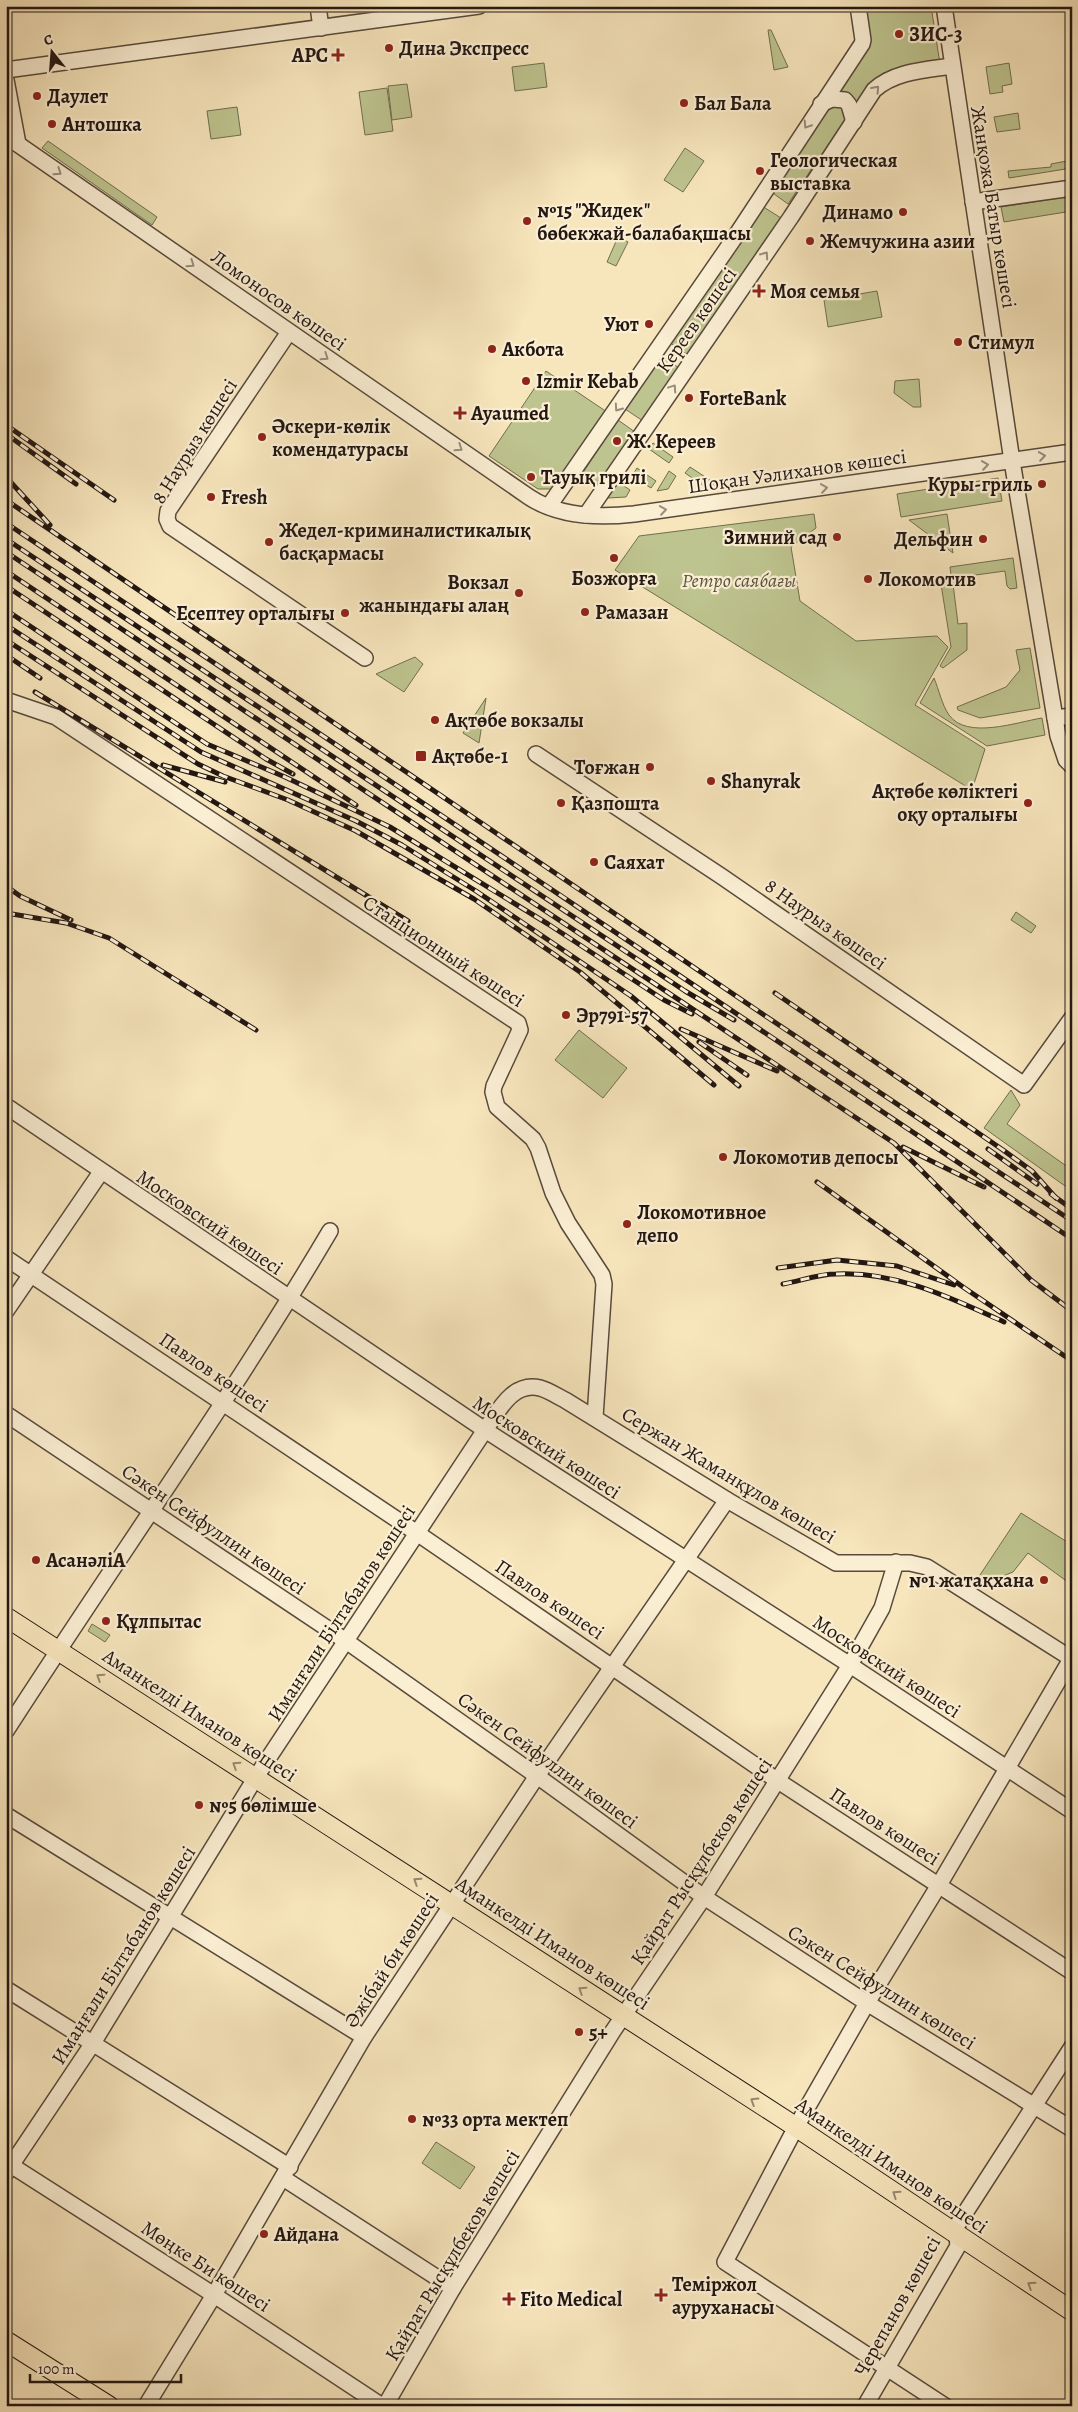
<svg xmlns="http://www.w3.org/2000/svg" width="1078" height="2412" viewBox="0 0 1078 2412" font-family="Alegreya,serif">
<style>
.green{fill:#bec48f;stroke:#706e50}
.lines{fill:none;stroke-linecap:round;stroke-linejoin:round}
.minor-casing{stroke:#584a3c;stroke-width:18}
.major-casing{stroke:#231712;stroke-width:21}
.minor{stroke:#faeed3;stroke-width:15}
.major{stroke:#f7e5bc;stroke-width:19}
.rail-casing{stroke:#231712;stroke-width:5}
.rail{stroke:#faeed3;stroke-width:3;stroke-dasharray:9;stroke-linecap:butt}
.oneway{stroke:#998d7c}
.oneway2{stroke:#988870}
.poi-dot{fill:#8f2418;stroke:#faeed3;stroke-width:2}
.labels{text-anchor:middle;stroke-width:4.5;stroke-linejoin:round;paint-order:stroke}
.poi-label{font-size:20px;font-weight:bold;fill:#231712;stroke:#faeed3;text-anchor:start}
.street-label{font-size:20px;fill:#231712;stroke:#faeed3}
.park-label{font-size:20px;font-style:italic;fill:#59543e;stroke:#faeed3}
</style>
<rect width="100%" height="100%" fill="#f7e5bc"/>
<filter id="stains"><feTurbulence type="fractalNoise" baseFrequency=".004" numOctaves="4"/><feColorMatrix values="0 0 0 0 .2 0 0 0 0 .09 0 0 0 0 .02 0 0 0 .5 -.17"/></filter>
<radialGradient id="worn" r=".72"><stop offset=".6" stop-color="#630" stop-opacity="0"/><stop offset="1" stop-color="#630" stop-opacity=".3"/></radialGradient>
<g class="green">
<path d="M863 6H931L940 64 883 73 863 93 788 204 770 191 864 52Z"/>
<path d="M768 30H771L788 67 774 70Z"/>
<path d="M544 63 547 87 515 91 512 67Z"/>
<path d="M1009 63 1012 84 1002 86 1003 92 990 94 986 67Z"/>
<path d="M407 84 412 117 392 120 388 86Z"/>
<path d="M387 88 393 131 365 135 359 92Z"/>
<path d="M237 107 241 135 211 139 207 111Z"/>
<path d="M1018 113 1020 129 997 132 994 117Z"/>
<path d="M48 141 157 217 152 225 42 148Z"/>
<path d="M685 148 704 161 683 192 664 180Z"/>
<path d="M1072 160V168L1009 178 1008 171 1051 167V164Z"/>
<path d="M1072 196V211L1004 222 1001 207Z"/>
<path d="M762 206 781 218 688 355 669 342Z"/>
<path d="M618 237 628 242 616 266 607 262Z"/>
<path d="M877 291 882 317 828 327 824 300Z"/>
<path d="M661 355 679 368 643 421 625 409Z"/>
<path d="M546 371 607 412 552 489H538L489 456Z"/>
<path d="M919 379 921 407H913L894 393 895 381Z"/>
<path d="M618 420 635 432 598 486 582 474Z"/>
<path d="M653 443 673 457 669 463 649 449Z"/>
<path d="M690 467 716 484 704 486 685 473Z"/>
<path d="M637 468 656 481 651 488 632 476Z"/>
<path d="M669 471 676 476 668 489 657 491Z"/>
<path d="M998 478 1002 501 901 517 897 494Z"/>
<path d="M614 479 630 490 626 497 608 498 606 492Z"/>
<path d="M814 514 816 528 791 547 800 601 856 641 937 636 948 647 915 705 985 749 972 790 615 570 639 536Z"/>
<path d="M947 514 953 553 909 520Z"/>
<path d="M1013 558 1017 588 1010 589 1007 586 1005 571 961 577V583L953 584 958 624 967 623V650L943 668 940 666 951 647 940 578 951 575 950 567Z"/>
<path d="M1030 648 1040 708 980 718 958 710 957 707 1006 687 1020 670 1016 650Z"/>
<path d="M415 657 423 664 404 692 376 674Z"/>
<path d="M934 678C939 690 942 705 949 715 967 740 1017 722 1042 718L1045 735 987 746 920 703Z"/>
<path d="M486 698 479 743 463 733Z"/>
<path d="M1016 912 1036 926 1031 933 1011 920Z"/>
<path d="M579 1030 627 1068 603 1098 555 1060Z"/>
<path d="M1011 1090 1020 1105 1007 1124 1072 1170V1191L984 1128Z"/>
<path d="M1021 1513 1072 1545V1585L1028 1553 1013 1572 986 1583 978 1578Z"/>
<path d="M92 1624 110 1635 105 1642 88 1631Z"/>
<path d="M436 2142 475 2167 460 2189 422 2163Z"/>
</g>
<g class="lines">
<g class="minor-casing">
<g id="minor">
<path d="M318 6 321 28"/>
<path d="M944 6 1012 461 1058 736 1066 760 1072 766"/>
<path d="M6 70 479 6"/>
<path d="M6 80 18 144"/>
<path d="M821 104 832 99 845 100 849 105 854 122"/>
<path d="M6 136 529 497C559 517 599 518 634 514L1072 452"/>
<path d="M973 202 1072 188"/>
<path d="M289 332 168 511 167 519 170 526 365 658"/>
<path d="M549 506 733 240 862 44 863 40 858 6"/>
<path d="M586 515 791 217 874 90C895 71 926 70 952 66"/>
<path d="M6 700 56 717 518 1023 520 1030 494 1086 493 1092 497 1107 533 1139 538 1148 553 1193 568 1223 602 1275 604 1284 595 1417"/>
<path d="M1055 718 1072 716"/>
<path d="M536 754 721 876 1024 1085 1072 1018"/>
<path d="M6 1106 485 1430 850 1665 1072 1811"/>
<path d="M6 1258 417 1533 778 1781 1072 1972"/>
<path d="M6 1311 101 1172"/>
<path d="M6 1414 346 1641 537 1776 704 1897 867 2003 1072 2129"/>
<path d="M6 1731C113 1564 229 1402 330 1231"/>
<path d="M6 1815 364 2037"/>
<path d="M6 1989 290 2167"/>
<path d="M6 2162 214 2295 382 2406"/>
<path d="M6 2173 93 2043 256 1777 485 1430C498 1412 512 1381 540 1388 548 1390 557 1396 565 1400L727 1500 836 1563H910L927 1567 1072 1659"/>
<path d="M283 2178 453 2288"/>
<path d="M146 2406 214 2295 364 2037 537 1776 727 1500"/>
<path d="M385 2406 453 2288 613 2031 704 1897 850 1665 882 1608 896 1562"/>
<path d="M865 2406 958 2246 956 2227 1072 2047"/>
<path d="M945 2406 725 2262 796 2127 867 2003 939 1885 1071 1659"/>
</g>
</g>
<g class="major-casing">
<g id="major">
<path d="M6 1617 796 2127 1072 2311"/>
<path d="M6 2341 109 2406"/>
</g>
</g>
<use href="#minor" class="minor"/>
<use href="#major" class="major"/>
<g class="rail-casing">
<g id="rail">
<path d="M6 425 114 500"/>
<path d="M6 434 76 484"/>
<path d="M6 477 50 525"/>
<path d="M6 500 764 1015 1072 1221"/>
<path d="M6 523 1072 1239"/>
<path d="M6 539 685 991 734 1020"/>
<path d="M6 552 894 1143 1031 1280 1072 1311"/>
<path d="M6 571 356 805"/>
<path d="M6 586 266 759 293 774"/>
<path d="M6 610 207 744 285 777 390 827 548 924 664 1000 692 1014"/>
<path d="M6 625 201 752 356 821 402 845 476 891 631 996 739 1086"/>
<path d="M6 640 198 764 223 776 288 800 356 831 474 899 580 972 714 1085"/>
<path d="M6 655 40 678"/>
<path d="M35 692 408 921"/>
<path d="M163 765 225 782"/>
<path d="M6 886 20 896 71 920"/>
<path d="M6 913 66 923 109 938 256 1030"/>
<path d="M775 993 1003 1150 1032 1171 1056 1198"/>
<path d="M681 1029 777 1071"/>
<path d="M699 1042 747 1075"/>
<path d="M903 1147 984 1187"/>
<path d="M988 1149 1037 1184"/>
<path d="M817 1182 963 1287 1072 1361"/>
<path d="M1051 1194 1072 1209"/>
<path d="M778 1268 837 1260 897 1266 954 1285"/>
<path d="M783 1284C800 1281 819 1274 836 1274 896 1271 951 1298 1004 1322"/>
</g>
</g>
<use href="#rail" class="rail"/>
</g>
<defs><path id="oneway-chevron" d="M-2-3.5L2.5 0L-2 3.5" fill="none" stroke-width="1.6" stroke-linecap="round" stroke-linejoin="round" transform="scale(1.25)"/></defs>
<g class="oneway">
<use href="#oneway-chevron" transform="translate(876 89) rotate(-48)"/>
<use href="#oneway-chevron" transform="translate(807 125) rotate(123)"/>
<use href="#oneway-chevron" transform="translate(58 172) rotate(35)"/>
<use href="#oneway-chevron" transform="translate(765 255) rotate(-55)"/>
<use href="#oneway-chevron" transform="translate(191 264) rotate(35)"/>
<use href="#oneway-chevron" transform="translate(325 357) rotate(34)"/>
<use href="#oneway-chevron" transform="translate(673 388) rotate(-56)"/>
<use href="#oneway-chevron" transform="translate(618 408) rotate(125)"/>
<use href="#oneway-chevron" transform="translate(459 448) rotate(34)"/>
<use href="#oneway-chevron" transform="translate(1042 456) rotate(-9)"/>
<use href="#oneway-chevron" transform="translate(985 465) rotate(-8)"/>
<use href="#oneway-chevron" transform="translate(824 488) rotate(-8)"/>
<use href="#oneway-chevron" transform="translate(663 510) rotate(-8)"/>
</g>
<g class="oneway2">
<use href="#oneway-chevron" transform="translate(100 1677) rotate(-147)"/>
<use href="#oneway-chevron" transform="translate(236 1765) rotate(-147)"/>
<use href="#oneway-chevron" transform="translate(417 1881) rotate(-147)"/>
<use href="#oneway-chevron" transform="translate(582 1990) rotate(-147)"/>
<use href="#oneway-chevron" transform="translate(754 2101) rotate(-148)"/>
<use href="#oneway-chevron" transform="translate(896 2194) rotate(-146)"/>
<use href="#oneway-chevron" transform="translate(1031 2285) rotate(-147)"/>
</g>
<g class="poi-dot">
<circle cx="899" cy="34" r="5"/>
<circle cx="389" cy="48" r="5"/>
<path d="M335.5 47.5h5v5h5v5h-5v5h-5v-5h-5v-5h5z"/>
<circle cx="37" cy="96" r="5"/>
<circle cx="684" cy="103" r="5"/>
<circle cx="52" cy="124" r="5"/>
<circle cx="760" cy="171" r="5"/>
<circle cx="903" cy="212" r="5"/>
<circle cx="527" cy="221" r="5"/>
<circle cx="810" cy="241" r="5"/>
<path d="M756.5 283.5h5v5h5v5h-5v5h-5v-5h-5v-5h5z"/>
<circle cx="649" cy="324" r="5"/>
<circle cx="958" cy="342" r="5"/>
<circle cx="492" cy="349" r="5"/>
<circle cx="526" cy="381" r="5"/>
<circle cx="689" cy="398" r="5"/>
<path d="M457.5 405.5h5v5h5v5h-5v5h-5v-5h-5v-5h5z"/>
<circle cx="262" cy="437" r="5"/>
<circle cx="617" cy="441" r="5"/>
<circle cx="531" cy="477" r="5"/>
<circle cx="1042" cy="484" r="5"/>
<circle cx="211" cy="497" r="5"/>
<circle cx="837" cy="537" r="5"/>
<circle cx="983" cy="539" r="5"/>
<circle cx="269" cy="542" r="5"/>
<circle cx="614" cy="558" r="5"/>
<circle cx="868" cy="579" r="5"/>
<circle cx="519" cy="593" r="5"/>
<circle cx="585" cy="612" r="5"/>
<circle cx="345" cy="613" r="5"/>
<circle cx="435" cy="720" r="5"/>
<rect x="415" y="750" width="12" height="12" rx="2.5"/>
<circle cx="650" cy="767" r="5"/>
<circle cx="711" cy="781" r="5"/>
<circle cx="561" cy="803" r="5"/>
<circle cx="1028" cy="803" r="5"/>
<circle cx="594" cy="862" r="5"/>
<circle cx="566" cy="1015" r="5"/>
<circle cx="723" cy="1157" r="5"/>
<circle cx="627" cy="1224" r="5"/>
<circle cx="36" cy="1560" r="5"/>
<circle cx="1044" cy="1580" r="5"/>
<circle cx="106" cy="1621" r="5"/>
<circle cx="199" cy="1805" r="5"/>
<circle cx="579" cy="2032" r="5"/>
<circle cx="412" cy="2119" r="5"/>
<circle cx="264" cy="2234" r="5"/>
<path d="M658.5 2287.5h5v5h5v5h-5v5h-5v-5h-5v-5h5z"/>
<path d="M506.5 2291.5h5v5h5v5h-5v5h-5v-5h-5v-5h5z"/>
</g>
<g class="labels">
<g class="poi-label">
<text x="909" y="41">ЗИС-3</text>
<text x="399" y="55">Дина Экспресс</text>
<text x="328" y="62" text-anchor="end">АРС</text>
<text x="47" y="103">Даулет</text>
<text x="694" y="110">Бал Бала</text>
<text x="62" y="131">Антошка</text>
<text x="770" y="167">Геологическая<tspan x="770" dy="23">выставка</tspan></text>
<text x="537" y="217">№15 "Жидек"<tspan x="537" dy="23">бөбекжай-балабақшасы</tspan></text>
<text x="893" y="219" text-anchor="end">Динамо</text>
<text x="820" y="248">Жемчужина азии</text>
<text x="770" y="298">Моя семья</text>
<text x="639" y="331" text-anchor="end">Уют</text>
<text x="968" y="349">Стимул</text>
<text x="502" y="356">Акбота</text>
<text x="536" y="388">Izmir Kebab</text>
<text x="699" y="405">ForteBank</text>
<text x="471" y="420">Ayaumed</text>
<text x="272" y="433">Әскери-көлік<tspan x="272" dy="23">комендатурасы</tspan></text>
<text x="627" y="448">Ж. Кереев</text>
<text x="541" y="484">Тауық грилі</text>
<text x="1032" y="491" text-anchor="end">Куры-гриль</text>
<text x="221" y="504">Fresh</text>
<text x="279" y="537">Жедел-криминалистикалық<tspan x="279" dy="23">басқармасы</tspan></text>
<text x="827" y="544" text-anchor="end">Зимний сад</text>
<text x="973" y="546" text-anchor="end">Дельфин</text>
<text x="614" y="585" text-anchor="middle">Бозжорға</text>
<text x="878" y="586">Локомотив</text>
<text x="509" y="589" text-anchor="end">Вокзал<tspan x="509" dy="23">жанындағы алаң</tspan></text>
<text x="595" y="619">Рамазан</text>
<text x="335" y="620" text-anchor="end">Есептеу орталығы</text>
<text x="445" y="727">Ақтөбе вокзалы</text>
<text x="432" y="763">Ақтөбе-1</text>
<text x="640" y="774" text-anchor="end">Тоғжан</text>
<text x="721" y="788">Shanyrak</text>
<text x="1018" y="798" text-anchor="end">Ақтөбе көліктегі<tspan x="1018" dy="23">оқу орталығы</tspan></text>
<text x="571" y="810">Қазпошта</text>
<text x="604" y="869">Саяхат</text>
<text x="576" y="1022">Эр791-57</text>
<text x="733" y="1164">Локомотив депосы</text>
<text x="637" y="1219">Локомотивное<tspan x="637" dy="23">депо</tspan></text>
<text x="46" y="1567">АсанәліА</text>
<text x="1034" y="1587" text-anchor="end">№1 жатақхана</text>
<text x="116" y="1628">Құлпытас</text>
<text x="209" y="1812">№5 бөлімше</text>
<text x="589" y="2039">5+</text>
<text x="422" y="2126">№33 орта мектеп</text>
<text x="274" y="2241">Айдана</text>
<text x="672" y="2291">Теміржол<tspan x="672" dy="23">ауруханасы</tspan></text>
<text x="520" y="2306">Fito Medical</text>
</g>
<g class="street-label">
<text transform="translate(994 207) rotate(81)" y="7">Жанқожа Батыр көшесі</text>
<text transform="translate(279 300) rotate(35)" y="7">Ломоносов көшесі</text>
<text transform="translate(696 320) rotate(-55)" y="7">Кереев көшесі</text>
<text transform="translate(194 441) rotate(-58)" y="7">8 Наурыз көшесі</text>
<text transform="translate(797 471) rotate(-8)" y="7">Шоқан Уәлиханов көшесі</text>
<text transform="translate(826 924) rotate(35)" y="7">8 Наурыз көшесі</text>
<text transform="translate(444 951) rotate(33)" y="7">Станционный көшесі</text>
<text transform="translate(210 1222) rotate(34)" y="7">Московский көшесі</text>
<text transform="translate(214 1372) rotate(34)" y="7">Павлов көшесі</text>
<text transform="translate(547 1447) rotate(33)" y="7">Московский көшесі</text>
<text transform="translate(729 1475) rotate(31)" y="7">Сержан Жаманқұлов көшесі</text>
<text transform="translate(214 1529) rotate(34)" y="7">Сәкен Сейфуллин көшесі</text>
<text transform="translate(550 1599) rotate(34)" y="7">Павлов көшесі</text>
<text transform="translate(341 1613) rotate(-57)" y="7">Иманғали Білтабанов көшесі</text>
<text transform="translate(887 1666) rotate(33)" y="7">Московский көшесі</text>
<text transform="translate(200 1715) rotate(33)" y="7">Аманкелді Иманов көшесі</text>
<text transform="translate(548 1760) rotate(36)" y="7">Сәкен Сейфуллин көшесі</text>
<text transform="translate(885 1826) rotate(33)" y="7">Павлов көшесі</text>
<text transform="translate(701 1861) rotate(-57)" y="7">Қайрат Рысқұлбеков көшесі</text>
<text transform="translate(553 1943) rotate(33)" y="7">Аманкелді Иманов көшесі</text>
<text transform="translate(123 1955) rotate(-58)" y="7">Иманғали Білтабанов көшесі</text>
<text transform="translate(391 1960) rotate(-57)" y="7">Әжібай би көшесі</text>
<text transform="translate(882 1987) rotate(32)" y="7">Сәкен Сейфуллин көшесі</text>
<text transform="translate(892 2165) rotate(34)" y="7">Аманкелді Иманов көшесі</text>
<text transform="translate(452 2255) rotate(-59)" y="7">Қайрат Рысқұлбеков көшесі</text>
<text transform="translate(206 2266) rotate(33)" y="7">Мөңке Би көшесі</text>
<text transform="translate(897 2306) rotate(-61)" y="7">Черепанов көшесі</text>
</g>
<g class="park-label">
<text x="739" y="587">Ретро саябағы</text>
</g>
</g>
<rect width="1078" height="2412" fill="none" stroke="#f7e5bc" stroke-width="25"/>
<rect x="8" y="8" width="1063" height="2397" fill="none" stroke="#231712" stroke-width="2.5"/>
<rect x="12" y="12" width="1053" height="2387" fill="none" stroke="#231712"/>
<g transform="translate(52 52) rotate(343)" stroke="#faeed3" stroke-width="4" paint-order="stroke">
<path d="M0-4L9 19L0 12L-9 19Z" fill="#231712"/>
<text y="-8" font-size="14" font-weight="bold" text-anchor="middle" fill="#231712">С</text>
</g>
<path d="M30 2374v8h151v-8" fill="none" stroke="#231712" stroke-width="2.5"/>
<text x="38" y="2374" font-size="15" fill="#231712" stroke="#faeed3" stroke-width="4" paint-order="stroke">100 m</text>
<rect width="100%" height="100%" filter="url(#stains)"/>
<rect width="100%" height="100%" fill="url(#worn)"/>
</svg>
